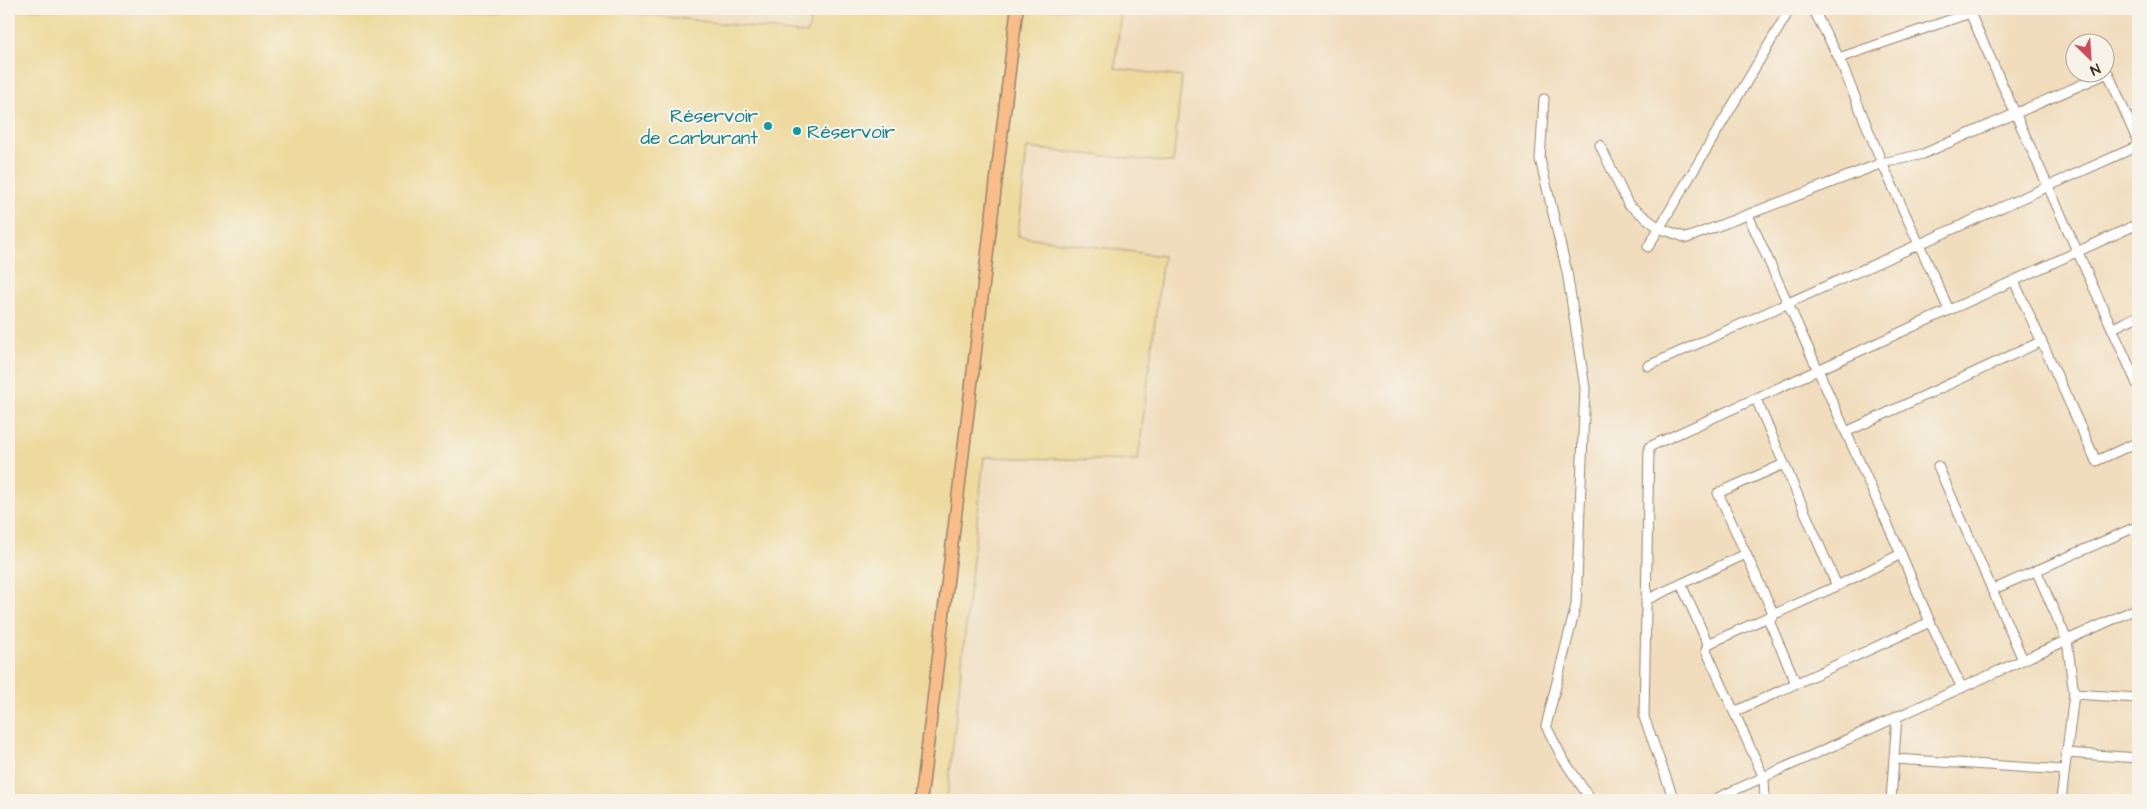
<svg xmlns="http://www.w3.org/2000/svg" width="2147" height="809" viewBox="0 0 2147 809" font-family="'Architects Daughter',sans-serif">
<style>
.sand{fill:#eeda9e;stroke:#94825e}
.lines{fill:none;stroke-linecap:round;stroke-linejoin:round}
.minor-casing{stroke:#96846e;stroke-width:11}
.major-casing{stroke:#96846e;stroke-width:14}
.minor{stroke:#fff;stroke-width:9}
.major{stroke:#f8bd89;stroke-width:11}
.culture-dot{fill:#0f9aa8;stroke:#f7f3e8;stroke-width:2}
.labels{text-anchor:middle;stroke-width:4.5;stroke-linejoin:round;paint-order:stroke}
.culture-label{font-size:19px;fill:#0d838f;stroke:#f7f3e8;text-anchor:end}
</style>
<rect width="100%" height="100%" fill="#f7f3e8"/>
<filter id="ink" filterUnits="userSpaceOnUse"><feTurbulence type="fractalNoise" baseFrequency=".02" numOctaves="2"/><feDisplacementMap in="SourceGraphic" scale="10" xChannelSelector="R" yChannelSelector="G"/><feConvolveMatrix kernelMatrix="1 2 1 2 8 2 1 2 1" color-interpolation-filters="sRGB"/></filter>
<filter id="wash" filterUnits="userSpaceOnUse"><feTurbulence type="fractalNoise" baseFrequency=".0096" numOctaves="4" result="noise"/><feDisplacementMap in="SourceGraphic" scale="20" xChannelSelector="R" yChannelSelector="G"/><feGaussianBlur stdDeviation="1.12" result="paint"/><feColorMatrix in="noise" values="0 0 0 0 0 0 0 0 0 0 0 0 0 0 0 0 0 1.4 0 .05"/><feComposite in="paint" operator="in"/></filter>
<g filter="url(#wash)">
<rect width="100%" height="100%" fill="#f1ddbd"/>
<path class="sand" d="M9 9H628V12L807 34 814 9 933 12V9H1121L1115 68 1182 77 1173 163 1027 148 1018 236 1163 256 1138 461 984 457 947 800H9Z"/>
</g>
<g filter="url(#ink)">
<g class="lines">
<g class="minor-casing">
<g id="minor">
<path d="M1813 9 1839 58 1882 163 1949 310"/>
<path d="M1839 58 1970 13 2138 386"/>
<path d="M1544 99 1540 159 1567 272 1585 388 1576 605 1546 726 1563 759 1591 800"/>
<path d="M1600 145 1628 204 1659 228 1687 238 1882 163 1923 154 2108 73 2138 142"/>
<path d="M1748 215 1901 554 1930 622 1962 688"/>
<path d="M1648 247 1790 9"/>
<path d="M2014 281 2096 461 2138 442"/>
<path d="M2113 328 2138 316"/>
<path d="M1648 366 2138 146"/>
<path d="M1756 399 1837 586"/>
<path d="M1846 432 2040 342"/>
<path d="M1784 464 1718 493 1774 615 1769 621 1796 683"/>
<path d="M1938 466 2023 660"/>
<path d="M2036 570 2067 640 2074 694 2061 800"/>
<path d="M1681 584 1708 644 1706 650 1764 778 1765 800"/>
<path d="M1992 590 2138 526"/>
<path d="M1646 600 1746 554"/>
<path d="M1708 644 1837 586 1901 554"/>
<path d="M2074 694 2138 698"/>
<path d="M1734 712 1930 622"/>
<path d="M2066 753 2138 758"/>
<path d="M1895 759 2064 770"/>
<path d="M1674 800 1644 717 1649 447 2138 224"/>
<path d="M1713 800 2138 608"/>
<path d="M1891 800 1897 716"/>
</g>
</g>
<g class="major-casing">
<path id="major" d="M921 800 1017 9"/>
</g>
<use href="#minor" class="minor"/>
<use href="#major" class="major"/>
</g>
</g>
<g class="culture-dot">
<circle cx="768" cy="126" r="5"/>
<circle cx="797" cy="131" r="5"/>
</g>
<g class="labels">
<g class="culture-label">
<text x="758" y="122">Réservoir<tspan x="758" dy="22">de carburant</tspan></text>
<text x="807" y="138" text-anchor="start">Réservoir</text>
</g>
</g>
<rect width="2147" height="809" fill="none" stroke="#f7f3e8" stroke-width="30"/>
<g transform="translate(2090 58) rotate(155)"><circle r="24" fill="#f7f3e8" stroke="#aca397"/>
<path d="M0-4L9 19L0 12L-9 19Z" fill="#d1495b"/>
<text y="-8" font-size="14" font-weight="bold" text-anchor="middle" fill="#3b2a1e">N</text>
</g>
</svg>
